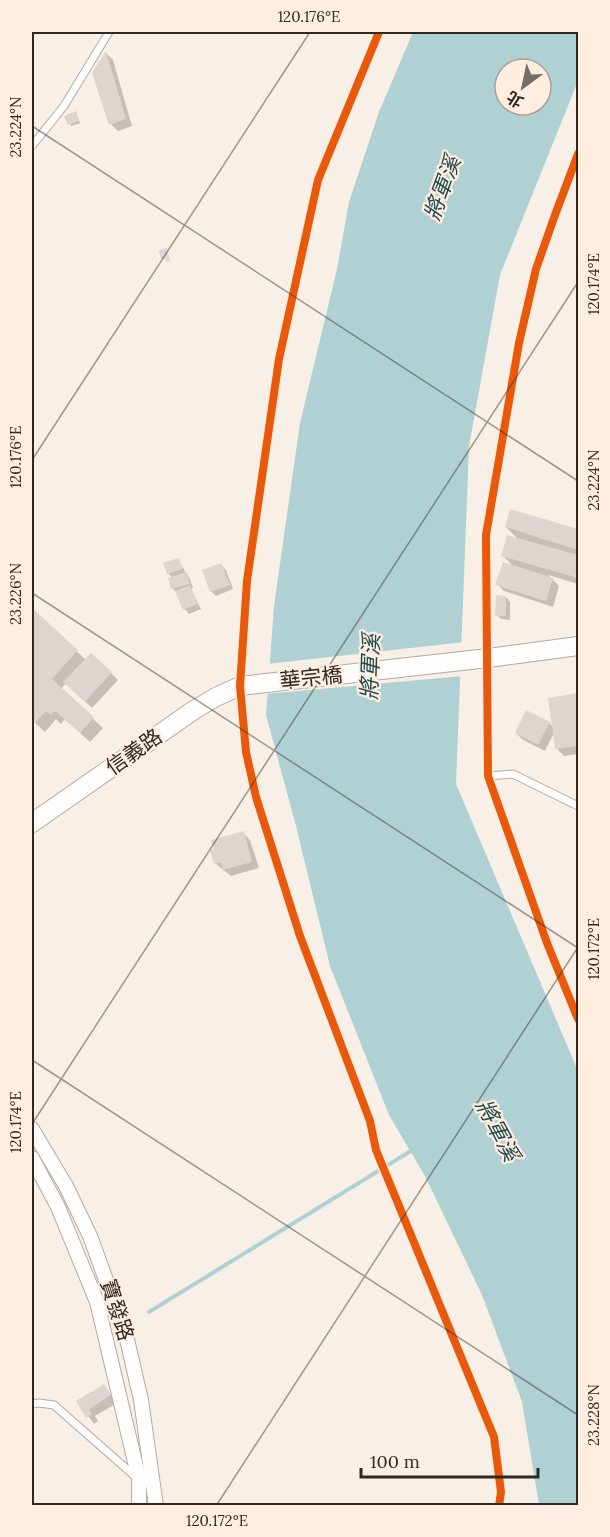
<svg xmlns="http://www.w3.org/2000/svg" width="610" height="1537" viewBox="0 0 610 1537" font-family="Lora,'Noto Sans TC',serif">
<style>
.water{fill:#b0d1d3;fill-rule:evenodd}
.pier{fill:#f8efe7}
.shadow{fill:#0003}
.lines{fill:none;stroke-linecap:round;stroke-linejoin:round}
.stream{stroke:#b0d1d3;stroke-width:4}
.building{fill:#ded4d0}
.service-casing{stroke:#b2aaa3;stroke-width:9}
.minor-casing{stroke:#b2aaa3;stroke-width:16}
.tertiary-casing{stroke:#b2aaa3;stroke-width:20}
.service{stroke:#fefdfb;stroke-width:7}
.minor{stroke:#fefdfb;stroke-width:14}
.tertiary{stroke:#fefdfb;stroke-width:18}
.cycleway-casing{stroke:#ffeee0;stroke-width:11}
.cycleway{stroke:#e8590c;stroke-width:8}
.ticks{fill:none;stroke:#302822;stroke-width:1.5;stroke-opacity:0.45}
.labels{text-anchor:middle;stroke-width:4.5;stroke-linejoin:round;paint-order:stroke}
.street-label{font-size:21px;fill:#302822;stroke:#ffeee0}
.water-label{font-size:22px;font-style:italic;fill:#1d4a4f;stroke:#ffeee0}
.neatline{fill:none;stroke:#302822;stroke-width:2}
.ticks-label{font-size:15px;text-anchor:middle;fill:#302822}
</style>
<rect width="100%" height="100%" fill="#f8efe7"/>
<path class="water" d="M413 32H578V81L500 275 469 446 456 784 578 1071V1505H539L522 1402 482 1295 425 1176 389 1115 330 966 296 826 266 715 274 606 300 423 337 269 349 202 379 112ZM505 69H541V105H505Z"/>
<path class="pier" d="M465 642 463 676 265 694 267 664Z"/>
<g class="shadow">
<path d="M106 53 113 60 132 126 118 131 111 124Z"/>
<path d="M77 115 80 123 71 126 66 117Z"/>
<path d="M511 511 578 531V584L548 575 559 586 553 607 504 591 497 584 514 567 502 555 519 540 506 527Z"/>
<path d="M178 560 190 579 193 588 191 589 201 609 189 614 185 609 178 593 172 588 173 578 168 573Z"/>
<path d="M221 565 226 570 233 589 216 596 211 591Z"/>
<path d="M506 597 510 602V620L501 619 497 615Z"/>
<path d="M32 610 86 660 111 673 118 680 92 708 66 683 61 689 103 728 90 742 65 719 61 724 56 719 45 732 32 720Z"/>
<path d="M578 695V754L564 756 557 749 554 733 545 751 523 740 516 733 549 723 554 728 549 699Z"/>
<path d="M243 833 250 840 259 868 231 876 215 863Z"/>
<path d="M104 1386 117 1403 95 1416 98 1421 94 1424 78 1402Z"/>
</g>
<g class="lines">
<path class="stream" d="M149 1312 414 1149"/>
</g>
<g class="building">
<path d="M106 51 126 119 109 125 92 73Z"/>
<path d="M76 111 79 121 68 125 64 116Z"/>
<path d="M167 248 170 261 166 262V259L161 260 159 250Z"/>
<path d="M510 509 578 529V550L505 527Z"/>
<path d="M507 535 578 555V578L501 556Z"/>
<path d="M179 558 182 569 167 574 163 563Z"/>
<path d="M503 562 553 578 546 601 495 585Z"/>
<path d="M221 563 230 585 210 592 202 570Z"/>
<path d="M186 572 190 584 171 589 168 578Z"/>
<path d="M190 585 198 604 183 610 175 591Z"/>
<path d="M496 595 506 596V616H495Z"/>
<path d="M32 608 78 650 52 679 94 717 80 733 55 711 51 715 46 711 35 723 32 721Z"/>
<path d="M91 653 112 672 85 702 63 682Z"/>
<path d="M578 693V746L555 749 548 698Z"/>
<path d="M526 710 550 722 538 745 515 733Z"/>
<path d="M244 831 252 862 223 870 221 862 214 864 210 850 214 849 211 840Z"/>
<path d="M104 1384 111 1395 89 1409 92 1414 86 1418 76 1401Z"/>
</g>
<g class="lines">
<g class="service-casing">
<g id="service">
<path d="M379 32 318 180 279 359 247 581 240 686 246 752 256 797 300 936 370 1121 376 1150 494 1437 501 1492 499 1506"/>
<path d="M32 146 64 106 109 32"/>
<path d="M578 154 555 215 536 269 519 343 486 535 488 776 547 943 578 1019"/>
<path d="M488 776 513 774 578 806"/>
<path d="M32 1404 39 1403 54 1405 137 1478"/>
</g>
</g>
<g class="minor-casing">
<g id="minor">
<path d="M32 1129 66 1186 90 1236 126 1335 141 1400 156 1506"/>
<path d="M32 1158 58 1207 97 1302 139 1479V1506"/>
</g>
</g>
<g class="tertiary-casing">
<path id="tertiary" d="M32 823 194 710 216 697 240 686 488 658 578 646"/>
</g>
<use href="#service" class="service"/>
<use href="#minor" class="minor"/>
<use href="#tertiary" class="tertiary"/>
<g class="cycleway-casing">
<g id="cycleway">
<path d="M379 32 318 180 279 359 247 581 240 686 246 752 256 797 300 936 370 1121 376 1150 494 1437 501 1492 499 1506"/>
<path d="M578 154 555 215 536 269 519 343 486 535 488 776 547 943 578 1019"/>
</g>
</g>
<use href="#cycleway" class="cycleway"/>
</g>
<path class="ticks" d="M32 126 578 481M32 460 310 32M32 593 578 948M32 1060 578 1415M32 1124 578 282M216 1506 578 947"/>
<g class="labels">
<g class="street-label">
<text transform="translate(311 678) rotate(-6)" y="7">華宗橋</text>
<text transform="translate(134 752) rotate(-35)" y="7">信義路</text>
<text transform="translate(117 1310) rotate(72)" y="7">寶發路</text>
</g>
<g class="water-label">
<text transform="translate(442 188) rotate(-70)" y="8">將軍溪</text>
<text transform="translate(370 667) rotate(-88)" y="8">將軍溪</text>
<text transform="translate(498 1130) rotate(62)" y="8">將軍溪</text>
</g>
</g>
<rect width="610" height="1537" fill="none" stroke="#ffeee0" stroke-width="66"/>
<g transform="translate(523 87) rotate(213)"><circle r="28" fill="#ffeee0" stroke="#ac9f94" stroke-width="1.5"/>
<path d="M0-4.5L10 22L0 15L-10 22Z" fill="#766e67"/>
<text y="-9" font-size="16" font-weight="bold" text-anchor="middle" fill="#302822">北</text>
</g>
<path d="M361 1468v9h177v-9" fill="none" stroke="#302822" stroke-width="3"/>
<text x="370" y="1468" font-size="18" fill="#302822" stroke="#ffeee0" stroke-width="4.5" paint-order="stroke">100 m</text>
<rect x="33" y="33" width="544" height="1471" class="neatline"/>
<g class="ticks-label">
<text x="309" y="22">120.176°E</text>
<text transform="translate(16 127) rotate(-90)" y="5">23.224°N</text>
<text transform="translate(594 284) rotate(-90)" y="5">120.174°E</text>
<text transform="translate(16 457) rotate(-90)" y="5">120.176°E</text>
<text transform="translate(594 480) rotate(-90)" y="5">23.224°N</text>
<text transform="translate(16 594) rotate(-90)" y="5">23.226°N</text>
<text transform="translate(594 949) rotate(-90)" y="5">120.172°E</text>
<text transform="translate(16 1122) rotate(-90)" y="5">120.174°E</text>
<text transform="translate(594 1415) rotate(-90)" y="5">23.228°N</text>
<text x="217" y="1526">120.172°E</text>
</g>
</svg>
